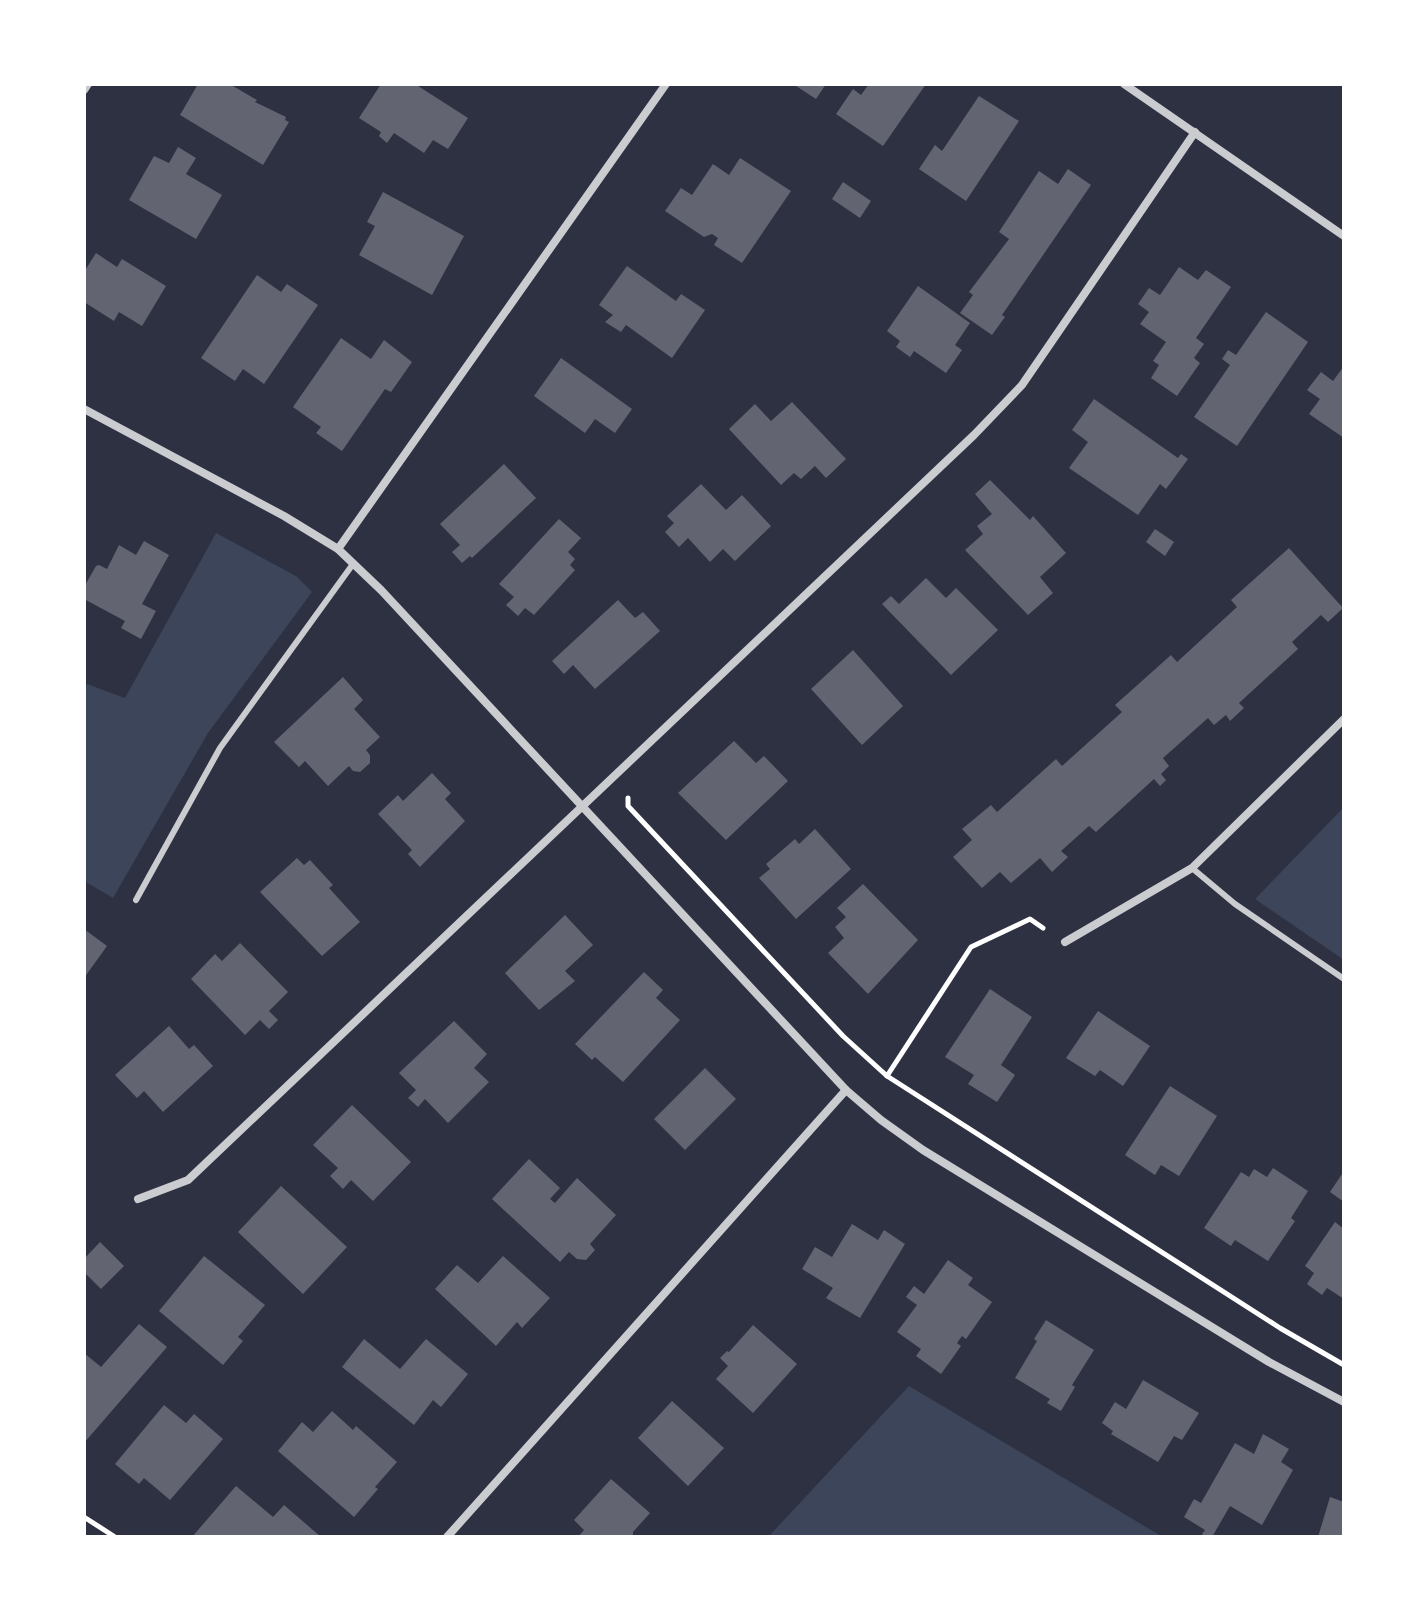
<svg xmlns="http://www.w3.org/2000/svg" width="1428" height="1621" viewBox="0 0 1428 1621" font-family="Quicksand,sans-serif">
<style>
.green{fill:#3c4559}
.building{fill:#626471}
.lines{fill:none;stroke-linecap:round;stroke-linejoin:round}
.path{stroke:#fff;stroke-width:5}
.service{stroke:#caccd0;stroke-width:6}
.minor{stroke:#caccd0;stroke-width:8}
</style>
<rect width="100%" height="100%" fill="#2d3142"/>
<g class="green">
<path d="M216 533 296 576 312 592 208 733 113 898 84 881V689L87 684 125 698Z"/>
<path d="M1344 807V960L1255 899Z"/>
<path d="M909 1386 1163 1537H768Z"/>
</g>
<g class="building">
<path d="M198 84H235L233 86 257 100 255 102 286 117 285 120 289 122 263 165 180 115Z"/>
<path d="M381 84H415L468 118 448 149 433 140 424 153 394 133 387 143 379 136 381 132 359 118Z"/>
<path d="M793 84H826L816 99Z"/>
<path d="M869 84H926L883 146 836 114 853 89 861 95Z"/>
<path d="M979 96 1019 121 966 201 919 169 935 145 942 151Z"/>
<path d="M178 147 196 158 186 174 222 195 196 239 129 200 154 156 169 163Z"/>
<path d="M740 158 791 191 742 263 714 245 718 238 712 234 704 237 665 211 681 188 692 195 713 164 729 175Z"/>
<path d="M1068 169 1091 185 1002 315 1005 317 992 335 960 313 973 295 969 292 1009 239 999 232 1039 171 1058 184Z"/>
<path d="M843 182 871 201 860 218 832 199Z"/>
<path d="M383 192 464 236 432 295 359 255 375 226 367 222Z"/>
<path d="M96 253 117 267 122 259 166 286 142 326 119 312 114 321 84 302V272Z"/>
<path d="M627 266 676 301 681 294 705 310 672 358 626 325 621 332 605 322 613 315 599 305Z"/>
<path d="M1179 267 1198 280 1206 270 1231 287 1196 338 1204 344 1194 358 1200 363 1177 396 1151 378 1159 365 1153 361 1166 342 1140 324 1149 312 1138 304 1149 288 1160 295Z"/>
<path d="M257 275 281 292 287 284 318 305 264 384 243 369 235 381 201 358Z"/>
<path d="M918 286 970 323 955 345 962 350 946 373 914 351 910 357 896 347 900 341 887 331Z"/>
<path d="M1266 312 1308 342 1237 446 1194 417 1230 365 1222 359 1228 350 1236 355Z"/>
<path d="M341 338 371 359 384 340 412 362 391 392 385 389 342 451 316 433 321 427 293 407Z"/>
<path d="M561 358 632 409 615 433 595 419 585 433 534 396Z"/>
<path d="M1344 366V438L1309 414 1320 399 1307 390 1321 372 1333 381Z"/>
<path d="M1094 399 1178 458 1181 454 1188 459 1166 489 1160 484 1138 515 1069 468 1088 442 1072 430Z"/>
<path d="M792 402 846 459 826 478 815 466 801 479 794 473 781 485 729 429 755 404 771 421Z"/>
<path d="M504 464 536 498 472 558 470 556 462 563 452 552 460 545 440 524Z"/>
<path d="M990 480 1030 520 1033 516 1066 553 1040 577 1053 593 1028 615 965 550 983 534 977 526 992 514 975 494Z"/>
<path d="M701 484 726 510 742 495 771 526 735 561 723 549 710 562 688 538 679 547 665 532 674 523 667 516Z"/>
<path d="M559 519 581 538 568 552 575 559 570 565 575 570 534 615 525 608 518 616 506 605 514 597 499 584Z"/>
<path d="M1155 529 1174 542 1165 556 1146 542Z"/>
<path d="M144 541 169 555 142 604 156 611 141 639 121 628 125 621 84 599V587L96 566 99 565 107 569 119 545 136 555Z"/>
<path d="M1289 548 1343 608 1328 622 1321 615 1292 642 1298 649 1239 703 1244 708 1230 721 1226 715 1214 725 1208 718 1163 758 1169 766 1161 774 1166 780 1160 786 1154 779 1096 832 1089 826 1061 851 1068 857 1052 872 1040 858 1011 883 1000 872 982 888 953 857 972 840 962 829 991 805 997 812 1056 759 1062 766 1122 712 1115 705 1171 655 1177 662 1237 607 1231 600Z"/>
<path d="M926 578 946 598 956 588 998 630 951 675 882 604 891 596 899 604Z"/>
<path d="M618 600 635 618 643 612 660 631 595 689 573 665 564 674 552 661Z"/>
<path d="M853 650 903 706 862 745 811 689Z"/>
<path d="M343 677 363 700 354 709 380 737 366 750 370 755V763L360 772 353 771 349 766 328 786 305 761 299 767 274 742Z"/>
<path d="M734 741 756 763 764 756 788 781 726 840 678 793Z"/>
<path d="M432 773 451 793 445 799 465 821 420 867 408 854 412 850 378 814 398 795 403 801Z"/>
<path d="M815 829 851 869 796 919 759 878 770 869 766 864 795 839 799 844Z"/>
<path d="M297 858 304 865 310 860 333 885 329 888 360 922 322 956 260 892Z"/>
<path d="M863 884 918 940 868 994 828 953 844 938 835 927 846 917 837 908Z"/>
<path d="M565 915 593 945 565 971 575 981 539 1010 505 973Z"/>
<path d="M84 929 107 946 84 978Z"/>
<path d="M240 943 288 992 269 1011 278 1020 269 1029 260 1020 245 1035 191 979 215 954 222 961Z"/>
<path d="M644 972 663 990 656 998 680 1020 623 1082 595 1057 592 1060 575 1044Z"/>
<path d="M990 989 1032 1017 1001 1065 1015 1075 997 1102 968 1084 974 1075 945 1057Z"/>
<path d="M1098 1011 1150 1046 1123 1086 1100 1070 1095 1076 1066 1058Z"/>
<path d="M454 1021 487 1054 474 1068 489 1082 448 1123 425 1099 418 1107 408 1098 416 1090 399 1073Z"/>
<path d="M169 1026 189 1049 194 1045 213 1066 163 1112 144 1091 137 1098 115 1075Z"/>
<path d="M705 1068 736 1099 685 1150 654 1119Z"/>
<path d="M1170 1086 1217 1116 1179 1176 1161 1165 1155 1175 1125 1155Z"/>
<path d="M352 1105 411 1162 373 1201 351 1180 343 1189 330 1176 338 1168 313 1145Z"/>
<path d="M529 1159 560 1188 550 1199 555 1203 577 1178 616 1215 590 1244 595 1250 586 1260 577 1259 569 1252 560 1262 492 1199Z"/>
<path d="M1273 1168 1308 1191 1291 1218 1295 1221 1268 1261 1235 1240 1231 1246 1204 1228 1241 1172 1249 1177 1254 1169 1267 1177Z"/>
<path d="M1344 1171V1202L1330 1192Z"/>
<path d="M281 1186 347 1247 303 1294 238 1232Z"/>
<path d="M1335 1222 1344 1229V1299L1327 1288 1322 1295 1307 1284 1314 1273 1305 1266Z"/>
<path d="M852 1224 878 1240 884 1230 905 1244 860 1318 826 1298 833 1288 802 1269 815 1247 832 1257Z"/>
<path d="M100 1242 124 1266 101 1289 84 1272V1259Z"/>
<path d="M204 1256 265 1305 238 1337 243 1341 223 1365 159 1311Z"/>
<path d="M503 1256 550 1298 522 1328 517 1322 496 1346 435 1289 457 1265 478 1283Z"/>
<path d="M948 1260 973 1278 968 1285 992 1302 966 1339 962 1336 957 1343 961 1346 941 1374 916 1356 921 1349 897 1332 917 1305 906 1297 914 1286 924 1294Z"/>
<path d="M1046 1320 1094 1350 1072 1385 1075 1387 1061 1411 1047 1403 1050 1399 1015 1378 1037 1341 1034 1339Z"/>
<path d="M139 1324 167 1347 84 1443V1353L101 1367Z"/>
<path d="M753 1325 797 1364 753 1413 716 1379 728 1366 720 1358 727 1351 729 1352Z"/>
<path d="M364 1339 400 1369 426 1339 468 1374 441 1407 433 1400 414 1425 342 1367Z"/>
<path d="M1143 1380 1199 1413 1182 1440 1174 1436 1158 1462 1111 1434 1113 1431 1102 1423 1115 1402 1126 1409Z"/>
<path d="M672 1401 724 1448 688 1486 638 1438Z"/>
<path d="M164 1405 186 1423 194 1414 223 1439 170 1500 144 1478 139 1484 115 1464Z"/>
<path d="M332 1411 353 1430 356 1426 397 1462 375 1487 378 1489 354 1517 278 1451 302 1422 313 1432Z"/>
<path d="M1263 1434 1289 1449 1281 1462 1293 1470 1262 1525 1230 1506 1212 1537H1204L1202 1534 1205 1530 1184 1517 1194 1499 1201 1503 1235 1443 1254 1454Z"/>
<path d="M611 1479 650 1513 633 1532V1537H578L584 1530 574 1520Z"/>
<path d="M236 1486 273 1517 284 1505 321 1537H192Z"/>
<path d="M1330 1497 1344 1502V1537H1318Z"/>
</g>
<g class="lines">
<g class="path">
<path d="M628 798V806L843 1036 887 1076 1280 1328 1344 1365"/>
<path d="M887 1076 971 947 1030 919 1043 928"/>
<path d="M84 1517 115 1537"/>
</g>
<g class="service">
<path d="M1192 868 1235 904 1344 979"/>
<path d="M136 900 220 748 353 564"/>
</g>
<g class="minor">
<path d="M1124 84 1344 236"/>
<path d="M84 90 88 84"/>
<path d="M84 409 284 516 338 549 381 590 846 1090 881 1120 923 1150 1269 1362 1344 1402"/>
<path d="M338 549 666 84"/>
<path d="M1065 942 1192 868 1344 719"/>
<path d="M138 1199 188 1180 974 435 1022 385 1195 132"/>
<path d="M447 1537 846 1090"/>
</g>
</g>
<rect width="1428" height="1621" fill="none" stroke="#ffffff" stroke-width="172"/>
</svg>
